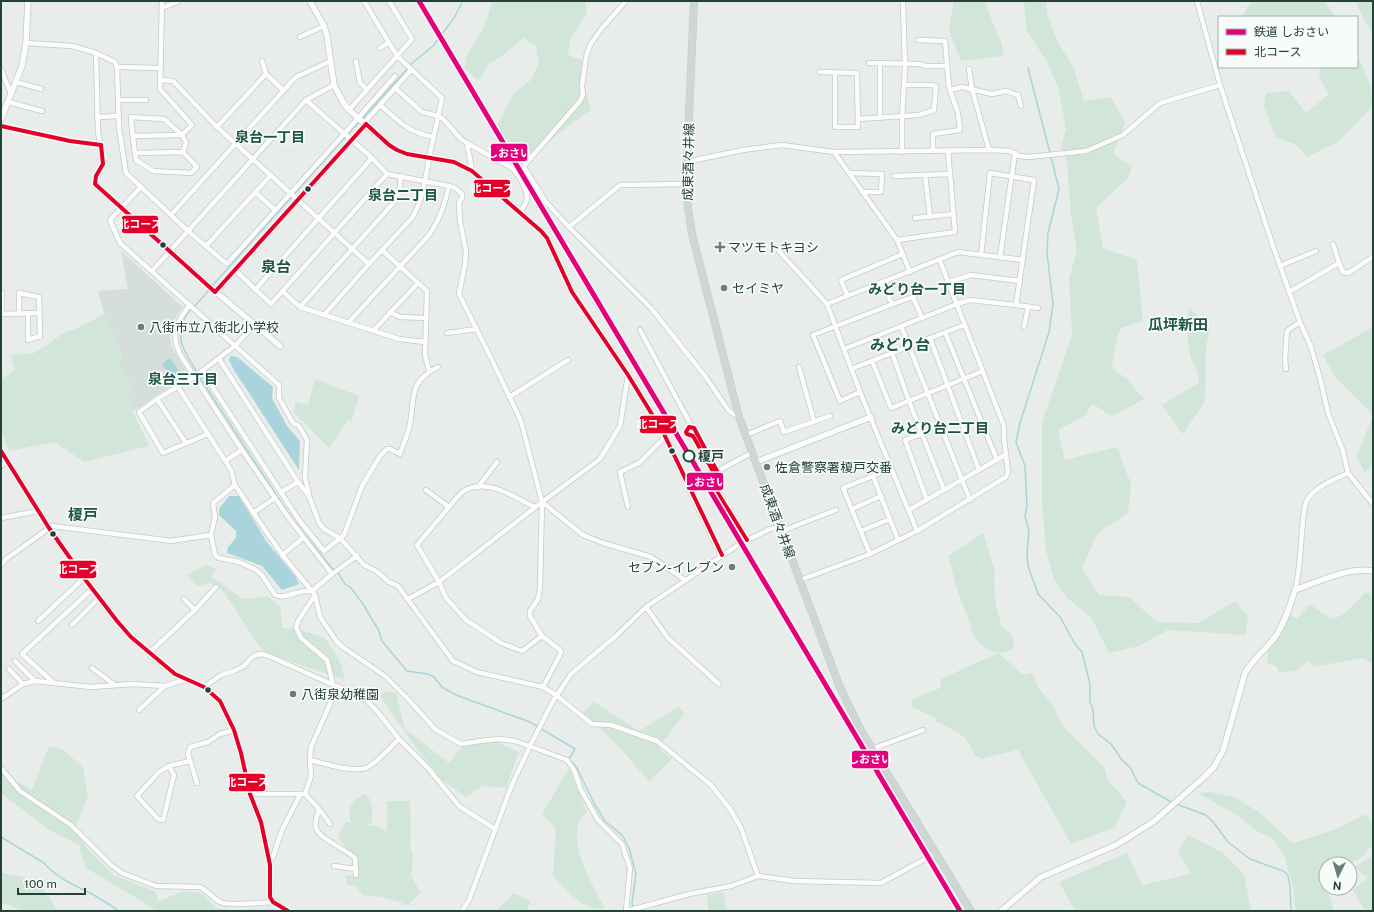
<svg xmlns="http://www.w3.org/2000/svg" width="1374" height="912" viewBox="0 0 1374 912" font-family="'Public Sans','Noto Sans JP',sans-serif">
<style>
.built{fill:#d6dedb}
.green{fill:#d1e6d8}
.water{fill:#a9d4db}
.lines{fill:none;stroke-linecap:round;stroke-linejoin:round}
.stream{stroke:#a9d4db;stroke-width:1.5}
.minor-casing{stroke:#c5cac8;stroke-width:6}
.tertiary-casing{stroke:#c5cac8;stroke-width:7}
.primary-casing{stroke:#c3ccc9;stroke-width:8}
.minor{stroke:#fcfcfc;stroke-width:4.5}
.tertiary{stroke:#fcfcfc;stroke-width:5.5}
.primary{stroke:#cfd7d5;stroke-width:7}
.rail-casing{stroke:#c9cdcc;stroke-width:3}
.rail{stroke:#f7fbf9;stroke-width:1.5;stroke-dasharray:4.5;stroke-linecap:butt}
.bus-1-casing{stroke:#f7fbf9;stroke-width:7}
.bus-1{stroke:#e4002b;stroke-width:4}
.rail-1-casing{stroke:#f7fbf9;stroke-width:8}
.rail-1{stroke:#e5007d;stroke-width:5}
.bus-dot{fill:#24423a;stroke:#f7fbf9;stroke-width:1.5}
.poi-dot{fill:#697e78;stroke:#f7fbf9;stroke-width:1.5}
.stop-dot{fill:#f7fbf9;stroke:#24423a;stroke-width:2}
.labels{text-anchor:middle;stroke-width:3.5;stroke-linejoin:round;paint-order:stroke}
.street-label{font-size:13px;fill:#24423a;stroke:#f7fbf9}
.poi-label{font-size:13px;fill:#24423a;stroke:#f7fbf9;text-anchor:start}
.stop-label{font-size:13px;font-weight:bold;fill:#24423a;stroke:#f7fbf9;text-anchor:start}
.neighbourhood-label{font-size:14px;font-weight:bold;fill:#1f5548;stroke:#f7fbf9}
.quarter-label{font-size:15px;font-weight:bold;fill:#1f5548;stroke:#f7fbf9}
.line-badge{stroke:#f7fbf9;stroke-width:1.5}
.badge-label{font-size:11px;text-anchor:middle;font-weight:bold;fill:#fff}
</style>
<rect width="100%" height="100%" fill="#e8edeb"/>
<path class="built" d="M121 251 183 307 173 321 170 333 171 345 188 375 133 411 126 397 134 389 119 367 122 353 104 314 98 291 128 289Z"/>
<g class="green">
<path d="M492 1H585L587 13 571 38 568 55 582 60 586 92 591 110 569 125 521 166 497 125 514 93 531 80 539 63 536 46 523 38 503 55 489 64 478 81 469 72 464 69 467 55 481 32 487 20Z"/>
<path d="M954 1H986V6L1001 42 1004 56 961 61 949 30Z"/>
<path d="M1024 1H1046L1047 14 1059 45 1073 66 1084 101 1111 97 1125 123 1113 153 1132 167 1128 178 1096 208 1103 248 1137 260 1143 321 1121 328 1117 338 1112 368 1127 379 1144 399 1112 416 1096 406 1091 405 1086 415 1058 430 1065 460 1117 447 1131 484 1128 513 1097 534 1082 568 1099 595 1129 597 1157 622 1199 623 1235 601 1248 616 1245 635 1168 630 1139 646 1109 653 1091 617 1067 598 1054 579 1046 550 1042 504V422L1072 335 1069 279 1077 250 1071 216 1067 162 1061 147 1066 129 1058 87 1046 60 1026 30Z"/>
<path d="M1250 1H1325L1335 17H1244L1243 15 1250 3Z"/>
<path d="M1355 1H1373V32L1366 23Z"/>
<path d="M1357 55C1365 71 1373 88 1373 106L1338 142 1307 157 1295 144 1276 138 1264 106 1266 93 1289 91 1306 113 1329 94 1319 77 1320 67H1357Z"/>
<path d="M1189 307 1210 329 1206 347 1205 401 1183 434 1162 405 1198 383C1201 372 1192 365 1190 354 1187 339 1187 323 1189 307Z"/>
<path d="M104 314 122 353 119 367 134 389 126 397 149 446 84 462 55 442 9 451 1 429V379L15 370 11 355 34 353 50 343 63 333 80 327Z"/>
<path d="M1373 327V415L1335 377 1323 355Z"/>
<path d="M315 379 359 396 352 420H348L329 448 294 413 295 402 308 405Z"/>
<path d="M1373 416V463L1365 473 1356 457Z"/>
<path d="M983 533 995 571 994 582 996 607 1002 627 1013 636 1014 648 1004 653H999L1023 675 1032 673 1038 687 1053 705 1061 724 1104 767 1108 780 1127 802 1115 827 1071 844 1018 750 980 759 978 756 975 757C967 733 957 732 936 721L935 718 912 707V699L940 688 941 679 998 653 991 651 981 645 972 634 969 620 958 593 948 556Z"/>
<path d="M205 565 217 569 211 576 243 599 267 596 280 606 283 628 302 630 325 638 341 664 345 680 266 653 257 643 224 592 211 583 197 586 187 575Z"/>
<path d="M1365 593H1370L1373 598V634L1369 639 1373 638V665L1371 662 1362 658 1314 667 1309 661 1295 671 1279 673 1276 666 1268 664C1264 648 1278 625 1286 611L1297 619 1310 604 1330 619C1348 616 1353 604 1365 593Z"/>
<path d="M386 691 396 693 405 729 449 763 462 747 494 741 519 752 506 788 482 786 466 797 442 780 411 741 380 696Z"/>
<path d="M594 702 639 731 678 707 685 713 658 748 672 759 650 781 635 766 623 751 583 712Z"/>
<path d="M49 746 62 749 83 767 88 797 76 825 86 847 113 875 155 891 159 901 184 891 202 893 216 908 232 910 273 909 274 911H157L138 899 86 868 79 845 48 829 1 793V772L32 790Z"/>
<path d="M569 769 587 812C584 815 581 819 579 822 570 848 593 886 605 909 584 912 564 888 553 875L556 829 542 814Z"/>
<path d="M1209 792 1235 797 1260 813 1293 843 1334 830 1366 814 1373 825V844L1363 857 1349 864H1326V876L1324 877 1326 888H1327L1334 911H1296L1293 887 1284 854 1273 839 1257 831 1235 814 1198 793Z"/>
<path d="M364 794 369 798 372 807V823L364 825 378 826 387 832V801H410L411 833 410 846 413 857 411 876 421 893 408 905 383 897 363 895 354 885H347L345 875 359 877 357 860 338 837 346 822 352 823 350 821C349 805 350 803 364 794Z"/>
<path d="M1188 835 1222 852 1244 874 1251 911H1075L1059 882 1127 853 1142 885 1191 874 1178 851Z"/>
<path d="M1373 855V911L1364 909 1353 890 1368 878 1355 867Z"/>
<path d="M1 872C7 875 15 875 22 877 41 884 48 895 58 911H23L1 902Z"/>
<path d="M723 892 727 911H708L707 895Z"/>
<path d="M514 893 531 901 526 911H496Z"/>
</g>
<g class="water">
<path d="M231 356 237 357 273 387 272 398 287 426 300 441 299 470 234 370 229 360Z"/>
<path d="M170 358 180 373 171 378 162 364Z"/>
<path d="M229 496H239L266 541 295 576 299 584 282 590 262 566 227 553 228 547 236 538V531L219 515V509Z"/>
</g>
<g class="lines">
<g class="stream">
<path d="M410 65 433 46 454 18 463 1"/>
<path d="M1028 68 1050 153"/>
<path d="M362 119 408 68"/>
<path d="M1051 157 1059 189 1048 233 1047 253 1053 304 1049 332 1020 423 1016 442 1025 466 1027 506 1025 516 1029 531 1027 554 1028 566 1038 594 1060 617 1075 644 1082 652 1090 684V702L1093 709 1094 726 1098 734 1111 744 1122 760 1130 767 1138 783 1173 803"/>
<path d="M212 286 359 122"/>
<path d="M194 307 210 289"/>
<path d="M191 309C171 332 183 351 197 372"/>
<path d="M199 376 292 519 332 568 338 573 345 584 351 588 363 604 379 631 382 641 407 671 428 674 434 677 442 687 456 695 530 722 575 749 569 759 577 768 595 805 605 821 623 836 629 848 636 874 632 903 633 907"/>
<path d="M1176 804 1206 815 1214 823 1228 842 1250 859 1283 871 1288 875 1290 887 1291 911"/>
<path d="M1 837 44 863C57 878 74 885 92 894 101 899 110 905 119 911"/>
</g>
<g class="minor-casing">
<g id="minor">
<path d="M1197 1 1220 85 1273 246 1300 322 1311 347 1321 382 1328 413 1343 451 1348 473 1373 504"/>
<path d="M162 8 179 1"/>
<path d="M300 37 324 26"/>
<path d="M918 40 945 41 949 87 958 113 960 130 933 134V151"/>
<path d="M26 43 72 46 96 53 115 62 117 67 119 128 126 173 188 231 227 264 344 134 395 76"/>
<path d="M380 48 388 43"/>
<path d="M262 61 266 74 283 90"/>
<path d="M356 61 360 83 367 89"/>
<path d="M869 63 919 64 926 66H947"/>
<path d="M117 67 161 68"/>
<path d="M1 69 11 94"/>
<path d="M969 69 972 89 989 150"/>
<path d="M820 72 857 73 858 127H835V73"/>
<path d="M161 80 173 81 217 127 369 264"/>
<path d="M16 82 41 89"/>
<path d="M395 88 422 112 438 116 443 119 461 139 467 143 512 168C519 175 527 188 527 198 527 203 522 208 520 213"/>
<path d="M950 90 962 87 992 94 1006 91 1018 95 1021 106"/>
<path d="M118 100H146"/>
<path d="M306 100 372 158 387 174 449 186 455 188 462 194V198L459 203 460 221 466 252 465 264 459 294 492 360 521 421 542 502 540 588 538 599 530 611V616L542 636 560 650 561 653 543 687"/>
<path d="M8 102 42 111"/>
<path d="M380 105C400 122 407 132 434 137"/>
<path d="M349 110 412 39 389 1"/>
<path d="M97 117 119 116"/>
<path d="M880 118V63"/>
<path d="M858 119 919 115 934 110 936 86 932 85H904"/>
<path d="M365 122 411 70"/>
<path d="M1 126 70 141 101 145"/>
<path d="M217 127 266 74"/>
<path d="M133 136 182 135 192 125 160 89 162 1"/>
<path d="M467 143 472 171"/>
<path d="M834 152 897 240 910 272"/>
<path d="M902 152V117L905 68 903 1"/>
<path d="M135 153 183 152 186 142 182 135 164 119 131 117C132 132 134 146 136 160L153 171 191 173 197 167 183 152"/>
<path d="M686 162 743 150 782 145 834 152 991 150 1010 151 1019 156 1029 157 1086 151 1123 135 1160 103 1220 85"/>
<path d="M525 169 523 167 580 101 583 95 582 86 586 57 590 45 602 28 626 1"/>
<path d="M516 172 525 169 546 202 569 227 651 308 705 376 729 411 739 417"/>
<path d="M850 173 882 174 881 192H863"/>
<path d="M925 175 930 217"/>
<path d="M894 176 950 174"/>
<path d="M95 184 96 176 103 164 98 131 96 53"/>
<path d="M141 187 110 220 120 243 279 385V398L293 423 299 426 307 440 305 477 309 494"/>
<path d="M255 192 275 210"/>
<path d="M171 215 292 81 296 77 331 61"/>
<path d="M915 218 953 214"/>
<path d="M569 227 620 185 686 184"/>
<path d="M897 240 955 232 948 151"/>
<path d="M1333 244 1339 263"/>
<path d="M206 246 271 175"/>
<path d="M382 250 427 291 425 355 429 371"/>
<path d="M779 251 827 304 860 392 917 531"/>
<path d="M1000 257 1015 153"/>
<path d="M1280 266 1316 251"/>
<path d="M235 270 271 304 387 174"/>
<path d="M152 271 306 100 334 85"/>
<path d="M883 282 890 300 893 304 913 297 922 318"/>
<path d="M948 282 971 275 1020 281"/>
<path d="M255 290 372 158"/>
<path d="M283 292 300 307 399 339 425 342"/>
<path d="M1289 292 1339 263 1343 272 1348 273 1373 257"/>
<path d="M847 295 841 280 903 254"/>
<path d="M827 304 958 252 1023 260"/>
<path d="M190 305C175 323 170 334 181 356L242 450 288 517 332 574"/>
<path d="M1016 305 1038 308"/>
<path d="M300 307 396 200 399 194 401 176"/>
<path d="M390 312 400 317 426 318"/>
<path d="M19 313V293L39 297 40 336 28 340V313"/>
<path d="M1 314 39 313"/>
<path d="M2 314V293"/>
<path d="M324 315 369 264 412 218C423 200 425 179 429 159 433 138 438 118 442 98L397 56 364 1"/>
<path d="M348 323 429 235C441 217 444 206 449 186"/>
<path d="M901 326 970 500"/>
<path d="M1024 327 1028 307"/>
<path d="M640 330 692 427"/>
<path d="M373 331 418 283"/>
<path d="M945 332 997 460"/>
<path d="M447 333 477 329"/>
<path d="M930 338 979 470"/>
<path d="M844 349 957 304 970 300 1016 305 1034 180 990 173 981 255"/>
<path d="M892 353 909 401 944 490"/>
<path d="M219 359 298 482 309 496 319 523 324 529 340 538 364 565 376 571 389 582 398 586 453 661 477 672 543 687 556 695 592 724 611 725 657 741 711 785 730 809 741 828 758 876"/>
<path d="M872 361 891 408 983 371"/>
<path d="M799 367 814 421"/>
<path d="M851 369 964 325"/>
<path d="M1286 369 1285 359 1287 331 1300 322"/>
<path d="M202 371 299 520 324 551 344 535 362 486 380 456 387 449H390L400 454C403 445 408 434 410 424 415 397 408 382 438 367"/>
<path d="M178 387 231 470 235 485 265 530 284 557 315 595 320 617 337 642 344 648 385 676 408 699 436 730 461 744 480 741 499 739 515 741 535 748 567 760 574 770 581 790 598 820 622 844 630 868 626 911"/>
<path d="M860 392 840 401 813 335 893 304"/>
<path d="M509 397 568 360"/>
<path d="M157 399 186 443"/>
<path d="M208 434 163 453 139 412 157 399 194 377 235 346 254 325"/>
<path d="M922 434 905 440 927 500"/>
<path d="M746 435 780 421 784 432 830 416"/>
<path d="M225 461 242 450"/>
<path d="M1 466 7 462"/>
<path d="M873 476 898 540"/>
<path d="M235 485 213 503 215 517 211 535 215 555 219 558 239 562 256 570 262 575 275 595C287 600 297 589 312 591L332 574 357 556"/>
<path d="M478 487 497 462"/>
<path d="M426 490 449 507C454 502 460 492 467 489 490 479 515 498 535 507"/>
<path d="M281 492 298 482"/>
<path d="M542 502 583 535 603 543 651 557 685 580"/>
<path d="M449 507 417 545 439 582 446 598 466 620 501 643 522 651 542 636"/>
<path d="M628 507 620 472 639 463 665 437"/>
<path d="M852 509 881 496"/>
<path d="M909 510 1005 455"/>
<path d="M253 513 275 498"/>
<path d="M1 518 38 511"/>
<path d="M782 531 836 510"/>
<path d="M861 531 890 519"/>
<path d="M747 540 711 480 712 475 714 473 753 452"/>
<path d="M870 554 843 488 873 476 891 468"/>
<path d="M282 555 303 538"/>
<path d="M1 565 6 559 52 526 164 540 170 541 211 535"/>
<path d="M800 580 870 554 917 531 1006 477 1008 472 1004 438V426L940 261"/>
<path d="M1295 590C1302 563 1300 534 1305 506 1306 501 1310 494 1315 491 1324 483 1337 478 1348 473"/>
<path d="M315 595 298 621 296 627 301 638 327 660 333 684"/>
<path d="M184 599 195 610"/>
<path d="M408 599 439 582 542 502 600 459 620 426 628 375"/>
<path d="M646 607 668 638 719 684"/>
<path d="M38 621 84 578"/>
<path d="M72 625 99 598"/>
<path d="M149 653 195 610 216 587"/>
<path d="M15 661 35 681"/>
<path d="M92 668 115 685"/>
<path d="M9 669 23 684"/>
<path d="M54 683 22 654 92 589"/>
<path d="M204 687 221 675 234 671 244 666 251 658 256 655 262 654 269 656 367 700 381 716 399 739 428 768 459 806 495 829"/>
<path d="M1 699 23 684 35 681 91 687 133 684 165 686 187 679"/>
<path d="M139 710 165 686"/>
<path d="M872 749 923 730"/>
<path d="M310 760C324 763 352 773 366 768 377 763 390 748 399 739"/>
<path d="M169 766 174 775 163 820 158 819 137 796 159 772 169 766 190 761"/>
<path d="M1 768 20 791 71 825 111 865 122 873 156 886 200 887C208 891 213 898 220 902 229 906 262 903 273 902"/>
<path d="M197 783 188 754 190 747 208 742 220 734 234 730"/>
<path d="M250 794H305L311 776 310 760 311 747 338 686"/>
<path d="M305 794 319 809 330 824"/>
<path d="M319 809C318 814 314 822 316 828 319 839 346 849 355 858L356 875"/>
<path d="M269 859 273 857 282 830 300 795"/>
<path d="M270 865 271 899 288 911"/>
<path d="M334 866 356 869"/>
<path d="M462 911 469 900 511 787 530 746 553 701 571 674 617 635 646 607 741 543 770 529 780 527"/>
<path d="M627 911 689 894 731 886 758 876 795 881 881 883 936 853"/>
</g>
</g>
<g class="tertiary-casing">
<g id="tertiary">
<path d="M310 1 324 26 327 36 334 85 343 102 349 110 389 145 397 150 407 154 454 162 472 171 541 231 547 238 572 292 628 375 664 434 713 538 722 555"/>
<path d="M1 119 22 66 26 43 28 1"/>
<path d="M95 184 210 287 280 346"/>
<path d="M215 292 366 124"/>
<path d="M1 451 49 528 84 578 117 621 131 637 166 667 175 674 204 687 220 701 234 730 241 753 250 794 261 822 270 865"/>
<path d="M756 462 871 417"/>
<path d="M1001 911 1041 877 1116 845 1153 822 1202 779 1214 767 1223 751 1245 673C1253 659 1266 649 1275 637 1285 623 1290 605 1295 590 1318 582 1348 567 1373 571"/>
</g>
</g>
<g class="primary-casing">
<path id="primary" d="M694 1 686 184 688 207 692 234 739 417 839 685 859 727 971 911"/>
</g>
<use href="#minor" class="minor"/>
<use href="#tertiary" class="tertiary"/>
<use href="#primary" class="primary"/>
<g class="rail-casing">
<path id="rail" d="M594 302 613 330"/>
</g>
<use href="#rail" class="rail"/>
<g class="bus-1-casing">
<g id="bus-1">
<path d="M366 124 389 145 397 150 407 154 454 162 472 171 541 231 547 238 572 292 628 375 664 434 722 555"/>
<path d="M1 126 70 141 101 145"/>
<path d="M101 145 103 164 96 176 95 184 215 292"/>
<path d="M215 292 366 124"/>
<path d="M1 451 49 528 84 578 117 621 131 637 175 674 204 687 220 701 234 730 241 753 250 794 261 822 270 865V897L273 902 288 911"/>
<path d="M714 473 693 436 687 434 686 432 689 427 694 428 717 471 712 475 711 482 747 540"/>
</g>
</g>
<use href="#bus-1" class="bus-1"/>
<g class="rail-1-casing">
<path id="rail-1" d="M419 1 960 911"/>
</g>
<use href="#rail-1" class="rail-1"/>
</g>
<g class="bus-dot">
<circle cx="308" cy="189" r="3.5"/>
<circle cx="163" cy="245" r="3.5"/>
<circle cx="672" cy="451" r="3.5"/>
<circle cx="53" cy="534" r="3.5"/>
<circle cx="208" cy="690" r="3.5"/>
</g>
<g class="poi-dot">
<path d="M718 241h4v4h4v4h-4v4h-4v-4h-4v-4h4z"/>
<circle cx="724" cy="288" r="4"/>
<circle cx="141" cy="327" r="4"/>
<circle cx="767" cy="467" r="4"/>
<circle cx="732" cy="567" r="4"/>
<circle cx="293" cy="694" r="4"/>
</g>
<circle class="stop-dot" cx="689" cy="456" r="5.5"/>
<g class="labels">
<g class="street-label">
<text transform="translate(688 162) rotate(-89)" y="5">成東酒々井線</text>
<text transform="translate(778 521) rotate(70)" y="5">成東酒々井線</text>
</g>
<g class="poi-label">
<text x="728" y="252">マツモトキヨシ</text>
<text x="732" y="293">セイミヤ</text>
<text x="149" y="332">八街市立八街北小学校</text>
<text x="775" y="472">佐倉警察署榎戸交番</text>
<text x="724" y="572" text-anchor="end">セブン-イレブン</text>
<text x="301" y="699">八街泉幼稚園</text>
</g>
<g class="stop-label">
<text x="698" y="461">榎戸</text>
</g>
<g class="neighbourhood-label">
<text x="270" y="142">泉台一丁目</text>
<text x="403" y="200">泉台二丁目</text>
<text x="917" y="294">みどり台一丁目</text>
<text x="183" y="384">泉台三丁目</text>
<text x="940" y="433">みどり台二丁目</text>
</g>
<g class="quarter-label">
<text x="276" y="272">泉台</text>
<text x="1178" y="330">瓜坪新田</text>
<text x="900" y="350">みどり台</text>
<text x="83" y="520">榎戸</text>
</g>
</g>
<g class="line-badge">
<rect x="490" y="143" width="38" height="19" rx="4" fill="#e5007d"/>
<rect x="473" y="179" width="38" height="19" rx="4" fill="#e4002b"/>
<rect x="121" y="215" width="38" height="19" rx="4" fill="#e4002b"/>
<rect x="639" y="415" width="38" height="19" rx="4" fill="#e4002b"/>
<rect x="686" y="472" width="38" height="19" rx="4" fill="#e5007d"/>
<rect x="59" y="560" width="38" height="19" rx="4" fill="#e4002b"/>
<rect x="851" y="750" width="38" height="19" rx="4" fill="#e5007d"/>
<rect x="228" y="773" width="38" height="19" rx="4" fill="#e4002b"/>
</g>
<g class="badge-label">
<text x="509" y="157">しおさい</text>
<text x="492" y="192">北コース</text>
<text x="140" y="228">北コース</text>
<text x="658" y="428">北コース</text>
<text x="705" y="486">しおさい</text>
<text x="78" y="573">北コース</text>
<text x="870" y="763">しおさい</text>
<text x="247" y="786">北コース</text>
</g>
<rect width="1374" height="912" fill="none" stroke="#24423a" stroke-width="4"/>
<rect x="1218" y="16" width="140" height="52" fill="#f7fbf9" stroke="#a3b1ad"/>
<rect x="1226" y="29" width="20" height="6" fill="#e5007d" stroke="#a3b1ad"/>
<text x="1254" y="36" font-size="12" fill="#24423a">鉄道 しおさい</text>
<rect x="1226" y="49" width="20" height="6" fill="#e4002b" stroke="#a3b1ad"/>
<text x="1254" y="56" font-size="12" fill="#24423a">北コース</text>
<g transform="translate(1338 876) rotate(185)"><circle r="19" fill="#f7fbf9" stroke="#a3b1ad"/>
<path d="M0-3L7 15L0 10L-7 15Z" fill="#697e78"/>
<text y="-6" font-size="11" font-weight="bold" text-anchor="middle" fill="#24423a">N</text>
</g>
<path d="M18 888v6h67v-6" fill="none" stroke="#24423a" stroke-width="2"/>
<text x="24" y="888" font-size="12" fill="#24423a" stroke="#f7fbf9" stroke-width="3" paint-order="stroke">100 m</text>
</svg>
